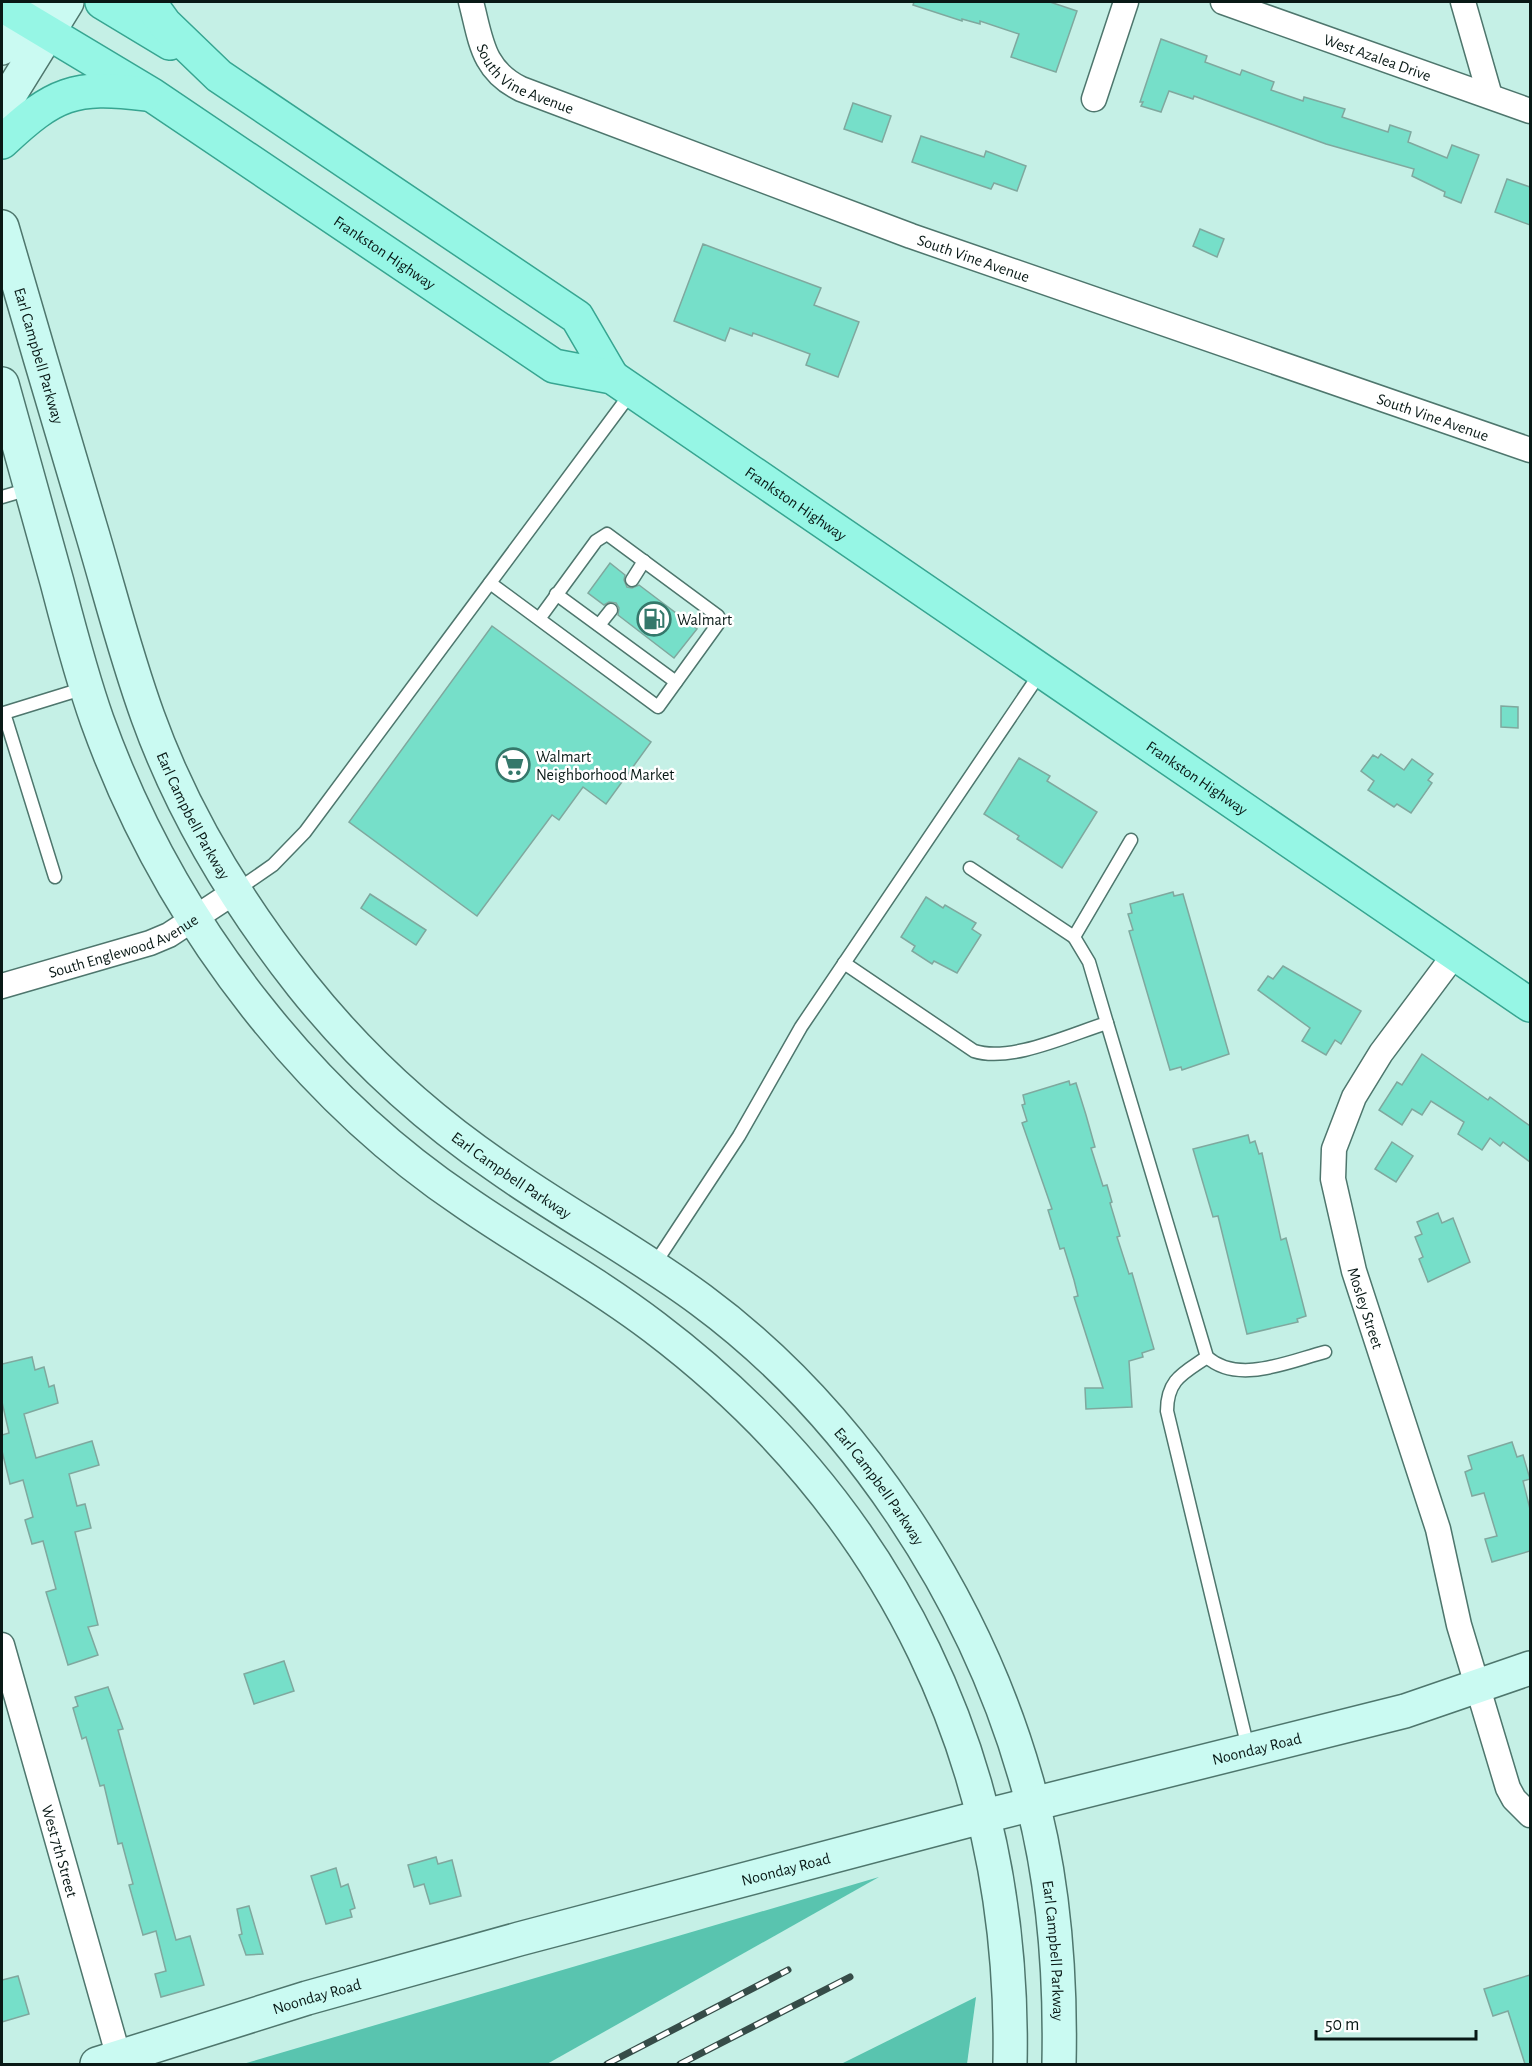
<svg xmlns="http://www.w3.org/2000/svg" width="1532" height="2066" viewBox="0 0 1532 2066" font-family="'Alegreya Sans',sans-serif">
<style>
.forest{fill:#59c4af}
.building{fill:#76dfc9;stroke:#7fa89e;stroke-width:1.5}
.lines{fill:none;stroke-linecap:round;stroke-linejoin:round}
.lane-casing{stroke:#4e766d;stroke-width:15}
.street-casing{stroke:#4e766d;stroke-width:27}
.secondary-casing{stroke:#4e766d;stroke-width:36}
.primary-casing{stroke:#37a591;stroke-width:36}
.lane{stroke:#fff;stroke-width:12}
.street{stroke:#fff;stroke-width:24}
.secondary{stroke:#cafaf2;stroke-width:33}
.primary{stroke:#96f6e5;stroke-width:33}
.rail-casing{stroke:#364c48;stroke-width:7}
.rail{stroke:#fff;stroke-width:4.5;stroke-dasharray:14;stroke-linecap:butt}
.labels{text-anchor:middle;stroke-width:5;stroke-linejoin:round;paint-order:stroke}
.street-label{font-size:16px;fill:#091916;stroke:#fff}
.poi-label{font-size:16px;fill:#091916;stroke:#fff;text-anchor:start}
</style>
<rect width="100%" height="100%" fill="#c5f0e6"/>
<g class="forest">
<path d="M879 1877 547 2064H243Z"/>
<path d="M976 1997 967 2064H841Z"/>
</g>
<g class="building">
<path d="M914 2H1050L1077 11 1056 72 1011 57 1019 34 980 21V24L962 19V21L913 5Z"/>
<path d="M1161 39 1207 56 1205 62 1240 75 1242 70 1274 82 1271 90 1303 101 1304 97 1345 109 1342 117 1388 132 1390 125 1411 132 1408 142 1447 158 1452 145 1479 155 1461 203 1444 196 1445 192 1412 176 1414 169 1326 144 1194 96 1193 99 1169 91 1161 112 1141 106 1143 102H1140Z"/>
<path d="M853 103 891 116 882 142 844 129Z"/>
<path d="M921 136 984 157 986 151 1026 166 1017 191 994 183 991 189 912 162Z"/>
<path d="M1507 179 1530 187V225L1495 212Z"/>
<path d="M1200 229 1224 239 1217 257 1193 246Z"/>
<path d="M703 244 821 288 814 305 859 322 838 377 806 365 810 354 753 333 752 336 730 328 725 341 674 321Z"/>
<path d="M610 563 625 575 624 580 627 587 632 588 639 585 697 629 674 658 618 615 619 608 616 603 609 602 604 605 588 593Z"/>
<path d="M492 626 651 742 606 804 583 787 559 820 552 815 477 916 349 822Z"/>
<path d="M1501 706 1518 707V728L1501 727Z"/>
<path d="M1381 754 1404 770 1412 759 1433 774 1428 780 1432 783 1411 813 1397 804 1394 807 1368 790 1374 781 1361 771 1373 755 1378 758Z"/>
<path d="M1019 758 1050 776 1047 781 1097 812 1062 868 1017 839 1019 836 984 814Z"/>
<path d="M1173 892 1174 896 1183 894 1229 1054 1182 1070 1181 1067 1170 1070 1129 931 1133 930 1128 914 1132 913 1130 904Z"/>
<path d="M370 894 426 930 416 945 361 908Z"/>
<path d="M926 897 943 908 945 905 976 923 972 929 981 935 957 973 934 961 932 964 912 951 915 946 901 937Z"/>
<path d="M1283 966 1361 1011 1341 1044 1335 1040 1326 1055 1302 1041 1310 1028 1258 990 1268 976 1273 979Z"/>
<path d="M1422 1054 1488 1100 1490 1097 1530 1126V1162L1503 1142 1500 1146 1490 1138 1482 1150 1458 1134 1464 1122 1431 1101 1422 1115 1412 1109 1402 1125 1379 1110 1397 1082 1402 1085Z"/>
<path d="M1069 1081 1070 1085 1076 1083 1086 1115 1095 1147 1091 1148 1103 1186 1107 1185 1112 1202 1110 1203 1120 1236 1117 1237 1129 1274 1132 1273 1154 1349 1142 1353 1143 1357 1129 1361 1132 1407 1086 1409 1085 1388H1103L1074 1297 1078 1296 1074 1280 1064 1248 1060 1249 1048 1210 1052 1209 1022 1123 1027 1121 1022 1105 1025 1104 1023 1095Z"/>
<path d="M1248 1135 1250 1143 1255 1141 1259 1154 1262 1153 1281 1240 1286 1238 1306 1316 1297 1319 1298 1322 1247 1334 1218 1216 1213 1217 1193 1149Z"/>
<path d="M1392 1142 1413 1156 1396 1182 1375 1169Z"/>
<path d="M1438 1213 1442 1223 1453 1218 1470 1262 1428 1282 1419 1259 1423 1257 1415 1237 1422 1234 1417 1222Z"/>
<path d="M32 1357 35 1370 44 1367 49 1387 54 1385 58 1403 24 1414 36 1458 92 1441 99 1465 69 1474 77 1506 85 1504 91 1528 75 1532 98 1625 88 1627 98 1655 68 1665 46 1592 56 1589 43 1541 32 1544 25 1520 33 1517 23 1480 10 1484 2 1451V1435L9 1433 2 1402V1364Z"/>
<path d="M1512 1442 1517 1457 1523 1455 1530 1479 1523 1481 1530 1509V1551L1492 1562 1485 1539 1497 1536 1484 1493 1472 1496 1465 1472 1472 1469 1468 1456Z"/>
<path d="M284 1661 294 1691 254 1704 244 1674Z"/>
<path d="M108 1687 123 1729 118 1730 176 1940 190 1936 204 1985 161 1997 155 1974 166 1971 156 1931 143 1935 129 1885 133 1884 122 1843 118 1844 104 1785 100 1786 86 1737 82 1739 73 1708 78 1706 75 1697Z"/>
<path d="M436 1857 438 1864 452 1860 461 1896 430 1904 424 1884 414 1887 408 1865Z"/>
<path d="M336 1868 341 1887 348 1884 355 1908 350 1910 352 1917 326 1924 311 1876Z"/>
<path d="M249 1906 263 1954 246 1955 239 1935 242 1934 237 1909Z"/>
<path d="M1530 1975V2064H1525L1508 2011 1493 2016 1484 1989Z"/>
<path d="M18 1976 29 2014 2 2022V1980Z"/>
</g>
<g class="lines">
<g class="lane-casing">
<g id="lane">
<path d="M2 497 29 489"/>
<path d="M632 580 644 561"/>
<path d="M490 583 658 707 720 621 718 616 607 534 596 541 539 619"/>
<path d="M556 594 676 682"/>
<path d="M599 625 611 610"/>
<path d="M970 868 1074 937"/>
<path d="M55 877 4 713 85 688"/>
<path d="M237 890 273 865 305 832 631 393"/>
<path d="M844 963 974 1051C1011 1063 1071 1034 1107 1023L1089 962 1074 937 1131 840"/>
<path d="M1107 1023 1207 1357C1238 1385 1290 1361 1325 1352"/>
<path d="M654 1265 739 1136 801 1027 1041 672"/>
<path d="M1207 1357C1184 1373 1167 1379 1167 1411L1248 1748"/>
</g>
</g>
<g class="street-casing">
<g id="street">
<path id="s1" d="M471 2C481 40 482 70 521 89L911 236 1530 450"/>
<path id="s2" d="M1223 2 1530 111"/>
<path d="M1463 2 1490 96"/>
<path d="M1094 99 1126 2"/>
<path id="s3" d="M1455 954 1381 1053 1354 1097 1334 1149 1333 1179 1354 1271 1438 1529 1459 1625 1508 1788 1514 1799 1530 1815"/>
<path id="s4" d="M2 986 150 943 169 935 236 891"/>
<path id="s5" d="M2 1645 119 2058"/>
</g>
</g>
<g class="secondary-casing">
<g id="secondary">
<path d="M2 48 32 2"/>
<path d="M2 116 10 94 67 2"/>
<path id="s6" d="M2 227C31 327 60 426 90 526 109 589 125 654 148 717 183 814 238 904 302 985 357 1054 424 1116 497 1166 563 1213 635 1251 701 1300 854 1413 974 1596 1026 1779 1053 1870 1061 1970 1059 2064"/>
<path d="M2 384C20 450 39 516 57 582 69 628 81 675 97 720 134 823 188 920 256 1006 315 1081 386 1149 465 1202 527 1245 594 1281 654 1327 893 1508 1016 1764 1010 2064"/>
<path id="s7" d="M97 2064 307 1998 519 1939 985 1816 1405 1711 1530 1668"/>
</g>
</g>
<g class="primary-casing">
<g id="primary">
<path d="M102 2 170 43"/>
<path d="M149 2 165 24 219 76 577 317 612 377"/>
<path id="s8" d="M2 5 152 95 554 366 612 377 1530 1005"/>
<path d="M2 142C54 93 74 85 145 94"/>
</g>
</g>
<use href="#lane" class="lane"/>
<use href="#street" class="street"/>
<use href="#secondary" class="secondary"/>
<use href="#primary" class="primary"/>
<g class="rail-casing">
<g id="rail">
<path d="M607 2064 788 1970"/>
<path d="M680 2064 850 1977"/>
</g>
</g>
<use href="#rail" class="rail"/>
</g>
<defs>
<g id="fuel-ring" transform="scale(1.725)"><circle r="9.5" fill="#fff" stroke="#35786b" stroke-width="1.5"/><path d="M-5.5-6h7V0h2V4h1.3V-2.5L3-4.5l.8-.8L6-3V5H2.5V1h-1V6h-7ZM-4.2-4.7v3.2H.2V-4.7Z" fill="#35786b"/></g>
<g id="supermarket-ring" transform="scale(1.725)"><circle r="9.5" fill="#fff" stroke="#35786b" stroke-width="1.5"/><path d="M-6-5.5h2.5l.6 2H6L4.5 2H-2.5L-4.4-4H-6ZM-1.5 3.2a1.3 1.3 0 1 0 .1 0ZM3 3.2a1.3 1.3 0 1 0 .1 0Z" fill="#35786b"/></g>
</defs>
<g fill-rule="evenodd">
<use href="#fuel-ring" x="654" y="619"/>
<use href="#supermarket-ring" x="513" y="765"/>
</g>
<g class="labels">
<g class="street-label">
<text dy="6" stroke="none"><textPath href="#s2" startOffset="164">West Azalea Drive</textPath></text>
<text dy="6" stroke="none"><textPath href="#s1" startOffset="102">South Vine Avenue</textPath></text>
<text dy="6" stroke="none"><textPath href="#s8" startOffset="456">Frankston Highway</textPath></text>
<text dy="6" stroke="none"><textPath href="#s1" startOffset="588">South Vine Avenue</textPath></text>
<text dy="6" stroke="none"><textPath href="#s6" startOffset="134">Earl Campbell Parkway</textPath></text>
<text dy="6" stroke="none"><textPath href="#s1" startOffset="1074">South Vine Avenue</textPath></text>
<text dy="6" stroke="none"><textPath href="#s8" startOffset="942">Frankston Highway</textPath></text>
<text dy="6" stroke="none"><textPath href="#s8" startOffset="1428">Frankston Highway</textPath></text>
<text dy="6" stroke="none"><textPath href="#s6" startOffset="620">Earl Campbell Parkway</textPath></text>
<text dy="6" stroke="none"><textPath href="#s4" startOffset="128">South Englewood Avenue</textPath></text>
<text dy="6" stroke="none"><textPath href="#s6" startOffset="1106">Earl Campbell Parkway</textPath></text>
<text dy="6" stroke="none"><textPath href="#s3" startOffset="394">Mosley Street</textPath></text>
<text dy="6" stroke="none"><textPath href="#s6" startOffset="1592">Earl Campbell Parkway</textPath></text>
<text dy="6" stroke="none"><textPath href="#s7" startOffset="1202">Noonday Road</textPath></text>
<text dy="6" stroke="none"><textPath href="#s5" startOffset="214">West 7th Street</textPath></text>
<text dy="6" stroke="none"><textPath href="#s7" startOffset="716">Noonday Road</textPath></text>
<text dy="6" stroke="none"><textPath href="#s6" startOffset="2096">Earl Campbell Parkway</textPath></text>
<text dy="6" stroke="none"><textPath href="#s7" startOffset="230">Noonday Road</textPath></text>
</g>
<g class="poi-label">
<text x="677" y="625">Walmart</text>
<text x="536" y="762">Walmart<tspan x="536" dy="18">Neighborhood Market</tspan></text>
</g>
</g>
<rect width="1532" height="2066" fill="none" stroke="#091916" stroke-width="6"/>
<path d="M1316 2030v9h160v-9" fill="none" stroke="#091916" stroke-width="3"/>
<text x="1325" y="2030" font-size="18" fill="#091916" stroke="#ffffff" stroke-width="4.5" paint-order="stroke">50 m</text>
</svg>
